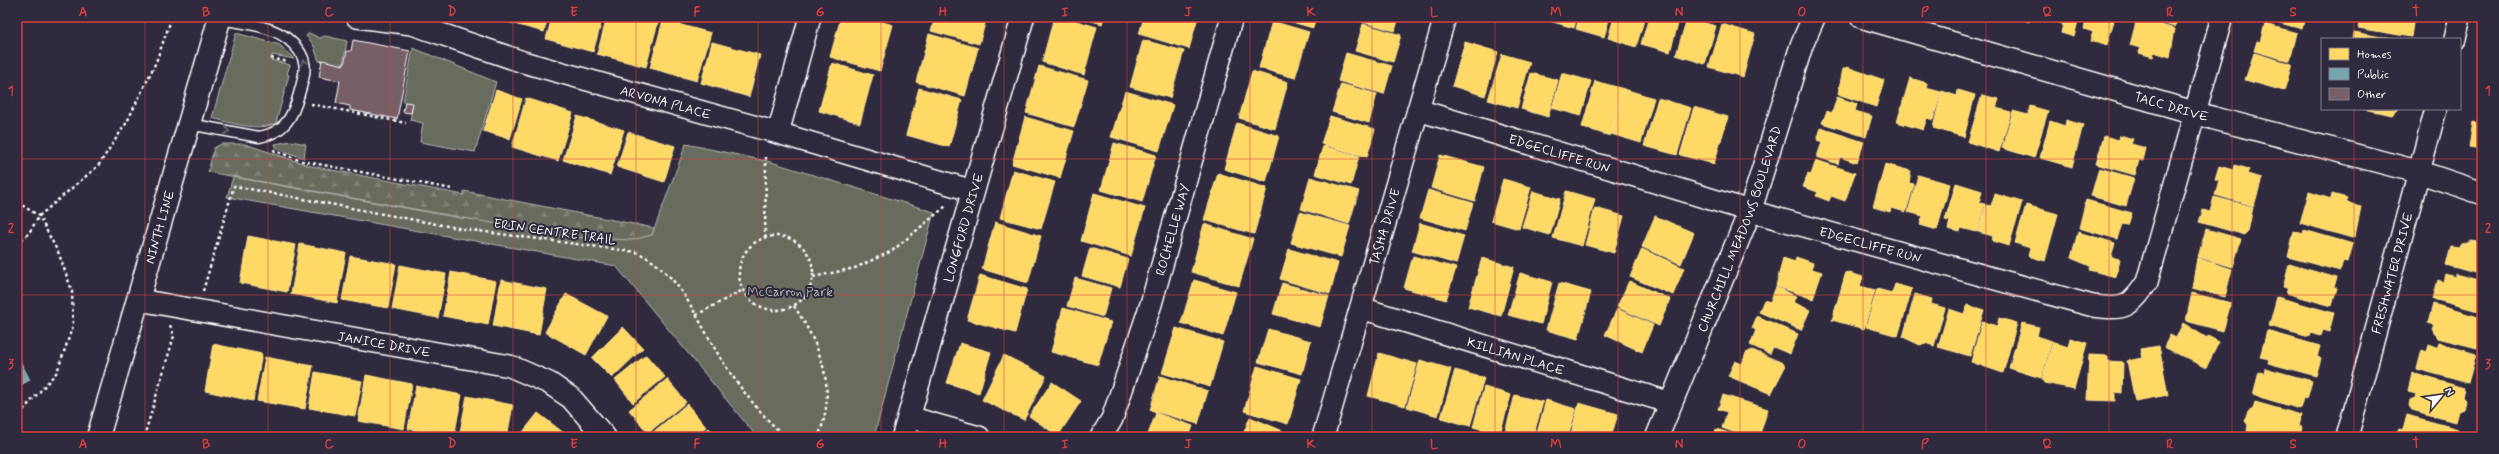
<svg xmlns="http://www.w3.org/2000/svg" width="2499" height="454" viewBox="0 0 2499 454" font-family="Mynerve,sans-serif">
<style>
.green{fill:#676c5f;stroke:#b3b6af}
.forest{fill:url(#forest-firs);stroke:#b3b6af}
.homes{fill:#ffd966;stroke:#ffe494}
.public{fill:#76a5af;stroke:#9fc0c7}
.building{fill:#775f67;stroke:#fff}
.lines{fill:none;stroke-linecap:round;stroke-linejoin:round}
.lane-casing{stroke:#fff;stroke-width:13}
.street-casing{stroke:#fff;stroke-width:24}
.secondary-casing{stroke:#fff;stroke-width:25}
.path{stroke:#fff;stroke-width:2.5;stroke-dasharray:3 3;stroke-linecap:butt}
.lane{stroke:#2f2a3d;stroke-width:10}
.street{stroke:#2f2a3d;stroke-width:21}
.secondary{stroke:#2f2a3d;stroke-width:22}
.oneway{stroke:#6d6a77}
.grid{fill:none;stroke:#da3e3e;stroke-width:1;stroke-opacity:0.55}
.labels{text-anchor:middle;stroke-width:4;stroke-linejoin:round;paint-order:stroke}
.street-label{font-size:13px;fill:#fff;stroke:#2f2a3d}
.park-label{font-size:13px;fill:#b3b6af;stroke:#2f2a3d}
.neatline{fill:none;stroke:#da3e3e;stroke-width:1.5}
.grid-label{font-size:13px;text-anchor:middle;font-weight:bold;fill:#da3e3e}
</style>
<defs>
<pattern id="forest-firs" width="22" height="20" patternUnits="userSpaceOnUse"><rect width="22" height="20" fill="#676c5f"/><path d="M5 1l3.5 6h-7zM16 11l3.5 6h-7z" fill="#7e8277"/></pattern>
</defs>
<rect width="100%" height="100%" fill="#2f2a3d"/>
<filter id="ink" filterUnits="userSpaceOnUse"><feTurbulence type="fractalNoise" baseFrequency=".025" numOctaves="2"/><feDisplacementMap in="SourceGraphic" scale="8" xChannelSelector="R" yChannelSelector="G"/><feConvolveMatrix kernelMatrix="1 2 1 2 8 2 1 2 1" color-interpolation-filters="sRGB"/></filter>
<g filter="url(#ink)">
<g class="green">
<path d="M236 33 280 45 294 59 272 55 271 60 290 65 287 74 289 75 276 123C258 132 231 123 212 118Z"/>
<path d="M309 33 320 38 325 36 347 41 343 65 319 61 313 44 306 36Z"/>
<path d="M413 48 496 82 475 152 420 142 423 123 410 120 413 104 403 102Z"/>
<path d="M291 141 306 144 304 158 277 149 275 144Z"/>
<path d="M686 144 771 162 934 212 874 437H757L616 266 227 197 233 177 461 218 652 235Z"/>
</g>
<path class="forest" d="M221 144H245L311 166 464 195V191L654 228 652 235 632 240 570 237 208 172 214 148Z"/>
<g class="homes">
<path d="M497 17H548L544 32 496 19Z"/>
<path d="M552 17H603L593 52 546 39Z"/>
<path d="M607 17 659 19 646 67 597 54Z"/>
<path d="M841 17H866L893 25 880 71 830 57Z"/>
<path d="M935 17H987L979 44 931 31Z"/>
<path d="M1054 17H1063L1097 27 1084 75 1042 62Z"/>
<path d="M1079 17H1104L1102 24Z"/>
<path d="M1144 17H1198L1189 49 1139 34Z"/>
<path d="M1274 17H1316L1313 28Z"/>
<path d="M1360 17H1399L1395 31 1359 21Z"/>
<path d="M1547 17H1577L1574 28 1546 20Z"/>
<path d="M1579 17H1610L1604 37 1576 29Z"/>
<path d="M1614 17H1645L1636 47 1608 38Z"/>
<path d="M1649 17H1680L1670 52 1641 44Z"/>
<path d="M2017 17H2031L2029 22Z"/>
<path d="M2049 17H2079L2074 37 2061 33 2063 24 2048 20Z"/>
<path d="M2087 17H2115L2107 45 2090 41 2093 32 2084 29Z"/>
<path d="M2140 17H2178L2175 27Z"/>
<path d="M2257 17H2305L2302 29Z"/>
<path d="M2360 17H2414L2411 37 2358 28Z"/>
<path d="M1687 18 1716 26 1705 64 1676 55Z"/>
<path d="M2137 18 2175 29 2170 57 2154 52 2153 57 2139 53 2140 48 2130 45Z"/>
<path d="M663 20 711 33 697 81 650 68Z"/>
<path d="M1272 21 1309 32 1295 78 1259 68Z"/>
<path d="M1363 24 1401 35 1393 62 1355 51Z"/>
<path d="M1722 24 1755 34 1743 77 1709 67Z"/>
<path d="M2265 24 2297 33 2290 61 2254 51 2257 41 2260 42Z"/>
<path d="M2354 32 2393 39H2353Z"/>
<path d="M929 34 978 48 965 96 916 82Z"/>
<path d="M1143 40 1184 51 1170 98 1130 87Z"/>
<path d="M712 42 760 55 749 97 701 83Z"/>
<path d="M1465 42 1498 52 1485 96 1452 86Z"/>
<path d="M1346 53 1392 66 1384 94 1338 81Z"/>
<path d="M2254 53 2292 64 2284 91 2245 80Z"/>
<path d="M1502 54 1530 62 1517 108 1488 100Z"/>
<path d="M832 63 873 75 860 123 819 111Z"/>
<path d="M1039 66 1088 80 1074 127 1026 113Z"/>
<path d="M1847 67 1884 80 1876 107 1838 94 1843 69Z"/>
<path d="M1252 71 1288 82 1275 129 1239 118Z"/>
<path d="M1531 73 1558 80 1548 117 1521 109Z"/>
<path d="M1562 73 1591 81 1581 116 1552 108Z"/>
<path d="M1910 78 1927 83 1926 88 1941 92 1933 120 1927 118 1923 130 1897 122Z"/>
<path d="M1595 81 1624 89 1610 136 1582 127Z"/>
<path d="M1341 84 1377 94 1369 123 1332 112Z"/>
<path d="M919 88 962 100 949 147 906 135Z"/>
<path d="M1624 89 1654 98 1641 143 1611 134Z"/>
<path d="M496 90 522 99 510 139 483 131Z"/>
<path d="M1958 90 1975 95 1964 137 1933 128 1942 91 1957 96Z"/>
<path d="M1125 91 1173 105 1159 151 1111 137Z"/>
<path d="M1982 95 1999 99 1996 108 2011 112 1999 152 1968 142Z"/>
<path d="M1837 97 1857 104 1855 111 1872 116 1866 137 1822 123 1827 111 1832 113Z"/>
<path d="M526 98 573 113 558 161 512 147Z"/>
<path d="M1658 98 1691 108 1677 155 1644 146Z"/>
<path d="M2030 106 2048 111 2034 158 2002 148 2013 111 2028 115Z"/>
<path d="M1694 107 1728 117 1714 164 1680 155Z"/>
<path d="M2480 107H2482V149L2469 147 2473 122 2477 123Z"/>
<path d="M2363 109H2399L2392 115Z"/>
<path d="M577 116 624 130 610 175 563 160Z"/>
<path d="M1330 116 1375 129 1367 157 1321 144Z"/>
<path d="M1025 117 1074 131 1060 178 1012 164Z"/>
<path d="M2066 120 2083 125 2072 167 2040 158 2050 121 2065 126Z"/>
<path d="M1237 123 1279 136 1266 182 1224 169Z"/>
<path d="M1821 128 1864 142 1857 163 1840 157 1838 164 1817 157 1822 142 1817 140Z"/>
<path d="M628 132 675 146 664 182 617 167Z"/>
<path d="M2120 135 2133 139 2131 144 2146 148 2143 161 2139 160 2135 175 2096 164 2104 136 2119 140Z"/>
<path d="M1114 143 1156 155 1142 202 1101 190Z"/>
<path d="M1323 146 1359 156 1351 185 1315 174Z"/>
<path d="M1440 155 1484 167 1475 201 1431 188Z"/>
<path d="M1816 160 1855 173 1845 201 1831 196 1829 201 1816 196 1818 192 1803 187 1808 174 1811 175Z"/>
<path d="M1885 164 1911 171 1909 183 1914 184 1906 212 1891 208 1890 212 1873 207Z"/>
<path d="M2234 165 2249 169 2247 174 2262 178 2254 206 2215 195 2219 180 2215 179 2219 166 2233 170Z"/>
<path d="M2099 168 2134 178 2126 206 2091 196Z"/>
<path d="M1013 170 1055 182 1041 229 1000 218Z"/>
<path d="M1218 173 1267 188 1254 234 1204 220Z"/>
<path d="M1918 175 1950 184 1937 230 1920 225 1923 216 1908 212Z"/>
<path d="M1310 177 1359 191 1349 224 1301 209Z"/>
<path d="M1503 179 1531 187 1519 229 1491 221Z"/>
<path d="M1956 183 1982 191 1979 203 1985 204 1977 232 1961 228 1960 232 1948 229 1950 221 1945 220Z"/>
<path d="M1428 190 1473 203 1465 231 1420 218Z"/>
<path d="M1533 191 1560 199 1550 235 1522 227Z"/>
<path d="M1566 191 1595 199 1582 246 1553 238Z"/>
<path d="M2309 192 2331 199 2332 194 2347 198 2346 202 2361 207 2355 236 2352 238 2300 223Z"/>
<path d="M1094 193 1145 208 1131 256 1081 241Z"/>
<path d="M1995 194 2022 202 2009 246 1992 241 1993 236 1978 232 1986 205 1991 206Z"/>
<path d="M2214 197 2253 207 2248 232 2245 235 2199 222 2203 210 2210 212Z"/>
<path d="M2086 200 2132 213 2128 225 2122 224 2117 239 2079 228Z"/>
<path d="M2026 205 2058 214 2045 261 2028 256 2030 248 2015 243Z"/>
<path d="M1595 208 1624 216 1614 253 1585 245Z"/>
<path d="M1300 212 1350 226 1341 257 1291 243Z"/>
<path d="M1655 216 1694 233 1681 264 1642 247Z"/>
<path d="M995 222 1041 236 1028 283 982 269Z"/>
<path d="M1420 223 1464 236 1456 264 1412 251Z"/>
<path d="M1204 224 1253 239 1239 286 1191 272Z"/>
<path d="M2206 229 2241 239 2233 267 2198 257Z"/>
<path d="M2304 230 2353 244 2348 262 2343 261 2340 271 2288 257 2294 231 2303 234Z"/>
<path d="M2078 232 2115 243 2111 257 2120 259 2116 277 2089 270 2090 266 2071 258Z"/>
<path d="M248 236 296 245 287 292 240 283Z"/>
<path d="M2472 240 2482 242V275L2446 265 2451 247 2459 248 2460 245Z"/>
<path d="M300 244 346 253 337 303 291 294Z"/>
<path d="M1090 248 1128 259 1120 287 1082 276Z"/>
<path d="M1289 249 1338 263 1330 294 1280 279Z"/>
<path d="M1642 249 1684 268 1673 295 1630 277Z"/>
<path d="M350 256 396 264 388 308 342 300Z"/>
<path d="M1413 256 1456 268 1446 300 1404 288Z"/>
<path d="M1796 257 1813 263 1812 269 1822 272 1813 299 1776 286 1783 258 1795 262Z"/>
<path d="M1482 258 1514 267 1501 316 1468 307Z"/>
<path d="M2197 258 2232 269 2225 297 2192 288Z"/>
<path d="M2289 264 2337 278 2334 287 2337 288 2332 306 2286 293 2288 288 2283 287Z"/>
<path d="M400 265 446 274 438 318 392 309Z"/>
<path d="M451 272 496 281 488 325 443 316Z"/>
<path d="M1846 272 1863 277 1860 286 1875 290 1864 329 1832 320Z"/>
<path d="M1520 273 1552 282 1541 324 1508 315Z"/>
<path d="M2445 274 2455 277V274L2482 281V312L2433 299 2438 280 2443 282Z"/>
<path d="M980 275 1027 289 1015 333 967 320Z"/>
<path d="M1075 278 1111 288 1103 317 1067 306Z"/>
<path d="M501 280 547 289 539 335 493 326Z"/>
<path d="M1194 280 1236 292 1223 336 1181 323Z"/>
<path d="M1629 281 1670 299 1659 326 1617 307Z"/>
<path d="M1282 283 1329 296 1320 327 1273 314Z"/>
<path d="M1559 283 1591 292 1578 339 1546 330Z"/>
<path d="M1895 284 1912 289 1898 336 1866 327 1877 289 1892 293Z"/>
<path d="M1776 287 1796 296 1793 302 1810 310 1801 330 1759 312 1764 300 1770 302Z"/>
<path d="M2192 293 2231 303 2223 331 2186 321Z"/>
<path d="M566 294 607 316 586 355 545 332Z"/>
<path d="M1915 294 1932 299 1931 304 1945 308 1934 346 1925 343 1920 345 1903 337Z"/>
<path d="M2277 297 2334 313 2329 332 2322 330 2320 336 2310 333 2309 337 2269 326Z"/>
<path d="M2433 304 2482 318V337L2477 348 2438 338 2433 329 2435 325 2428 323Z"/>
<path d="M1967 305 1984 310 1970 356 1938 347 1949 309 1964 314Z"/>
<path d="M1063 308 1111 322 1098 365 1051 352Z"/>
<path d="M1617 309 1653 325 1642 352 1605 335Z"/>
<path d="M1757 316 1798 334 1790 354 1773 347 1770 354 1750 345 1756 330 1752 328Z"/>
<path d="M1999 318 2017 323 2003 373 1971 362 1982 322 1997 326Z"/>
<path d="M2022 323 2039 327 2037 336 2052 341 2041 378 2009 368Z"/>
<path d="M2183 323 2207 338 2208 336 2219 342 2206 368 2164 347 2170 335 2176 338Z"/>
<path d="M623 327 643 348 612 378 592 358Z"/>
<path d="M1176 328 1223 342 1210 387 1162 373Z"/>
<path d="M1268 329 1311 341 1302 374 1258 362Z"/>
<path d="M2267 331 2320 346 2317 357 2321 358 2316 376 2268 363 2269 359 2260 357Z"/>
<path d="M2070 338 2087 343 2074 389 2044 383 2042 379 2053 342 2068 347Z"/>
<path d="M960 343 991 352 979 393 947 383Z"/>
<path d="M2439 343 2476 354 2468 383 2417 369 2422 350 2427 352 2429 345 2437 348Z"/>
<path d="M213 344 262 354 253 401 205 391Z"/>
<path d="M2159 346 2168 395 2135 401 2127 361 2142 358 2140 349Z"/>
<path d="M1752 350 1783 363 1785 367 1771 394 1728 376 1735 361 1742 364 1746 353Z"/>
<path d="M1379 353 1417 364 1405 406 1368 396Z"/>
<path d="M646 355 665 377 633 403 615 380Z"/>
<path d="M1004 355 1046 376 1024 420 982 400Z"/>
<path d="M2089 355 2108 356V361L2123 362 2122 393 2115 392V401L2087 400Z"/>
<path d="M265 357 313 366 305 409 257 401Z"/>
<path d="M1420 360 1451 369 1438 416 1407 407Z"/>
<path d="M1257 366 1301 379 1288 424 1244 411Z"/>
<path d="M2265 368 2312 381 2307 399 2303 398 2300 409 2253 395 2259 372 2264 373Z"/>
<path d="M1455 370 1484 378 1470 426 1441 418Z"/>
<path d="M315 372 362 381 355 416 309 408Z"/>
<path d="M2412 373 2464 388 2462 397 2466 401 2464 409 2458 411 2455 422 2412 410 2409 406 2410 400 2415 398 2416 394 2408 392Z"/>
<path d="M366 375 412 384 404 429 358 421Z"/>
<path d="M1160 376 1208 391 1198 424 1150 410Z"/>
<path d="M667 379 686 402 648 433 629 410Z"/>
<path d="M1052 382 1081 401 1058 436 1029 416Z"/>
<path d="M416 386 462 395 454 437 408 429Z"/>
<path d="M1484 387 1511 395 1500 434 1473 427Z"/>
<path d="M1515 395 1543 402 1533 437 1504 436Z"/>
<path d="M1723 395 1768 409 1759 437H1747L1722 428 1727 412 1718 409Z"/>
<path d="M467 396 513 405 507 437H459Z"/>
<path d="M1546 400 1576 409 1568 437H1536Z"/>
<path d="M2255 402 2301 415 2298 426 2302 427 2300 437H2267L2247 431 2248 425 2245 421 2248 411 2253 408Z"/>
<path d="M1579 403 1618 414 1611 437H1570Z"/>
<path d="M687 404 706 427 693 437H655L652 433Z"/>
<path d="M538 413 569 437H519Z"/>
<path d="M1156 413 1193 426 1189 437H1147Z"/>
<path d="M2407 415 2458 429 2456 437H2396L2399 429 2403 430Z"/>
<path d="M1250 417 1283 431 1281 437H1242Z"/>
<path d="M709 428 717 437H698Z"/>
<path d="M1716 429 1742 437H1714Z"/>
<path d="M1356 433 1368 437H1355Z"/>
</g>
<path class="public" d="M17 355 30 380 17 387Z"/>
<g class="building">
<path d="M353 40 410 51 397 119 350 110V106L336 103 340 81 319 77 322 60 344 65 347 51H351Z"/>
<path d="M405 102 413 103 411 113 403 112Z"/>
</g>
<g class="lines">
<g class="lane-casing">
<path id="lane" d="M189 124 259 137C284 133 293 117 299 94 306 70 310 58 289 40 272 25 241 23 219 19"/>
</g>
<g class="street-casing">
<g id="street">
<path id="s1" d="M357 17 412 24 523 62 778 133 973 191"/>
<path d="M2455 39 2460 17"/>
<path id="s2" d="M1418 110 1750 211 2093 306C2124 310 2130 308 2147 282L2222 17"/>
<path d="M778 133 810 17"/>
<path id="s3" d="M139 300 510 366 549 383 571 398 605 437"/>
<path id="s4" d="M1361 308 1671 403"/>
<path d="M909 417 979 437"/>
<path id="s5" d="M1101 437 1112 419 1151 304 1232 17"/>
<path id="s6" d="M1323 437 1445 17"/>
<path id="s7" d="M2347 437 2436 109"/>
</g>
</g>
<g class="secondary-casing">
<g id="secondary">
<path id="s8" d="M1862 17 2213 118 2419 172 2482 193"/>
<path id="s9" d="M98 437 220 17"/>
<path id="s10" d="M903 437 1023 17"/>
<path id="s11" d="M1657 437 1750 211 1802 44 1814 17"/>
</g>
</g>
<g class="path">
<path d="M271 58 288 62"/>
<path d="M311 104 406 123"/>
<path d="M273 150 302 161 452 189"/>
<path d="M17 202 39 216 59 254 72 291 73 326 57 372 17 417"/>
<circle cx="776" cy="273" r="37"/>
<path d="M765 238 766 155"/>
<path d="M17 244 29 233 39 216 98 166 127 122 156 62 172 17"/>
<path d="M813 277 855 268 892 251 946 206"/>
<path d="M203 291 234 186 463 229 636 252C678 270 696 317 718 354 736 383 760 415 786 437"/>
<path d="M794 306C821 347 838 389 818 437"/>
<path d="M696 315 743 290"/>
<path d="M144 437 174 336 170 325"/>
</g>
<use href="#lane" class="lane"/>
<use href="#street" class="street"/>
<use href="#secondary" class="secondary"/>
</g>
<defs><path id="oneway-chevron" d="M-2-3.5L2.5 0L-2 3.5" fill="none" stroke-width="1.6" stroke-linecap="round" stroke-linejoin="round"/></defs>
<g class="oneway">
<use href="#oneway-chevron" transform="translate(304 62) rotate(-104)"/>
<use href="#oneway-chevron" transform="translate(227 131) rotate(11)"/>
</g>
</g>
<path class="grid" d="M145 17V437M268 17V437M390 17V437M513 17V437M636 17V437M758 17V437M881 17V437M1004 17V437M1127 17V437M1250 17V437M1372 17V437M1495 17V437M1618 17V437M1740 17V437M1863 17V437M1986 17V437M2109 17V437M2232 17V437M2354 17V39M2354 109V437M17 159H2482M17 295H2482"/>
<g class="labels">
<g class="street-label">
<text dy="5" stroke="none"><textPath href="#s1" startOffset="321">ARVONA PLACE</textPath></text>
<text dy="5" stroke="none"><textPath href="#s8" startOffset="322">TACC DRIVE</textPath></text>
<text dy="5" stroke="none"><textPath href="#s2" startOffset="148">EDGECLIFFE RUN</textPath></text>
<text dy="5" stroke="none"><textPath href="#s9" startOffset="219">NINTH LINE</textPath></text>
<text dy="5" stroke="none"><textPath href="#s10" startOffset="218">LONGFORD DRIVE</textPath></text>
<text dy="5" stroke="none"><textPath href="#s6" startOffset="219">TASHA DRIVE</textPath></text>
<text dy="5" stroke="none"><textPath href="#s11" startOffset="224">CHURCHILL MEADOWS BOULEVARD</textPath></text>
<text dy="5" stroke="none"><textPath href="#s5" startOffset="220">ROCHELLE WAY</textPath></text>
<text transform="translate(555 231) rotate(8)" y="5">ERIN CENTRE TRAIL</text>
<text dy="5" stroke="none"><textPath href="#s2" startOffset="472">EDGECLIFFE RUN</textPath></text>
<text dy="5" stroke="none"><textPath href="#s7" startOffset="170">FRESHWATER DRIVE</textPath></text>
<text dy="5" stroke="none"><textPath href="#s3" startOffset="249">JANICE DRIVE</textPath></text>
<text dy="5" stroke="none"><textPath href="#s4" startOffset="162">KILLIAN PLACE</textPath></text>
</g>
<g class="park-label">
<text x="790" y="296">McCarron Park</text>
</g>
</g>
<rect width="2499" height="454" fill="none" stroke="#2f2a3d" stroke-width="44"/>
<rect x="2321" y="38" width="140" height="72" fill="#2f2a3d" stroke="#827f8b"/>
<rect x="2329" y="48" width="20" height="12" fill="#ffd966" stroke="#827f8b"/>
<text x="2357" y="58" font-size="12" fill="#ffffff">Homes</text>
<rect x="2329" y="68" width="20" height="12" fill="#76a5af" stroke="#827f8b"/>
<text x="2357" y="78" font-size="12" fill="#ffffff">Public</text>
<rect x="2329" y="88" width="20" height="12" fill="#775f67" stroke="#827f8b"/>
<text x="2357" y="98" font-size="12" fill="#ffffff">Other</text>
<g transform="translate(2441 396) rotate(61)" stroke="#2f2a3d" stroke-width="3" paint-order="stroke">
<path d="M0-3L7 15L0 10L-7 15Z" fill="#ffffff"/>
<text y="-6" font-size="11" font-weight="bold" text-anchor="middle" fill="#ffffff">N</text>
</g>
<rect x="22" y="22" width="2455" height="410" class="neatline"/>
<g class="grid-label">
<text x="83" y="16">A</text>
<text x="206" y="16">B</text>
<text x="329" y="16">C</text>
<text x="452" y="16">D</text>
<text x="574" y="16">E</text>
<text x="697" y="16">F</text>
<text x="820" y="16">G</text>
<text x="943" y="16">H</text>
<text x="1065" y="16">I</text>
<text x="1188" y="16">J</text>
<text x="1311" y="16">K</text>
<text x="1434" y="16">L</text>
<text x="1556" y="16">M</text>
<text x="1679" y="16">N</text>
<text x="1802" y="16">O</text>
<text x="1925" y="16">P</text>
<text x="2047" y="16">Q</text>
<text x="2170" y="16">R</text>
<text x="2293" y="16">S</text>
<text x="2416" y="16">T</text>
<text x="11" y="95">1</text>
<text x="2488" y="95">1</text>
<text x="11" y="232">2</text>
<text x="2488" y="232">2</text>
<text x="11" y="368">3</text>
<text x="2488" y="368">3</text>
<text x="83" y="448">A</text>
<text x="206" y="448">B</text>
<text x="329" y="448">C</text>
<text x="452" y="448">D</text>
<text x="574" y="448">E</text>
<text x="697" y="448">F</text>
<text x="820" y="448">G</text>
<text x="943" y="448">H</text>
<text x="1065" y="448">I</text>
<text x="1188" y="448">J</text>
<text x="1311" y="448">K</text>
<text x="1434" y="448">L</text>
<text x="1556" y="448">M</text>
<text x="1679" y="448">N</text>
<text x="1802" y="448">O</text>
<text x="1925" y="448">P</text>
<text x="2047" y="448">Q</text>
<text x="2170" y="448">R</text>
<text x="2293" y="448">S</text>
<text x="2416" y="448">T</text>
</g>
</svg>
